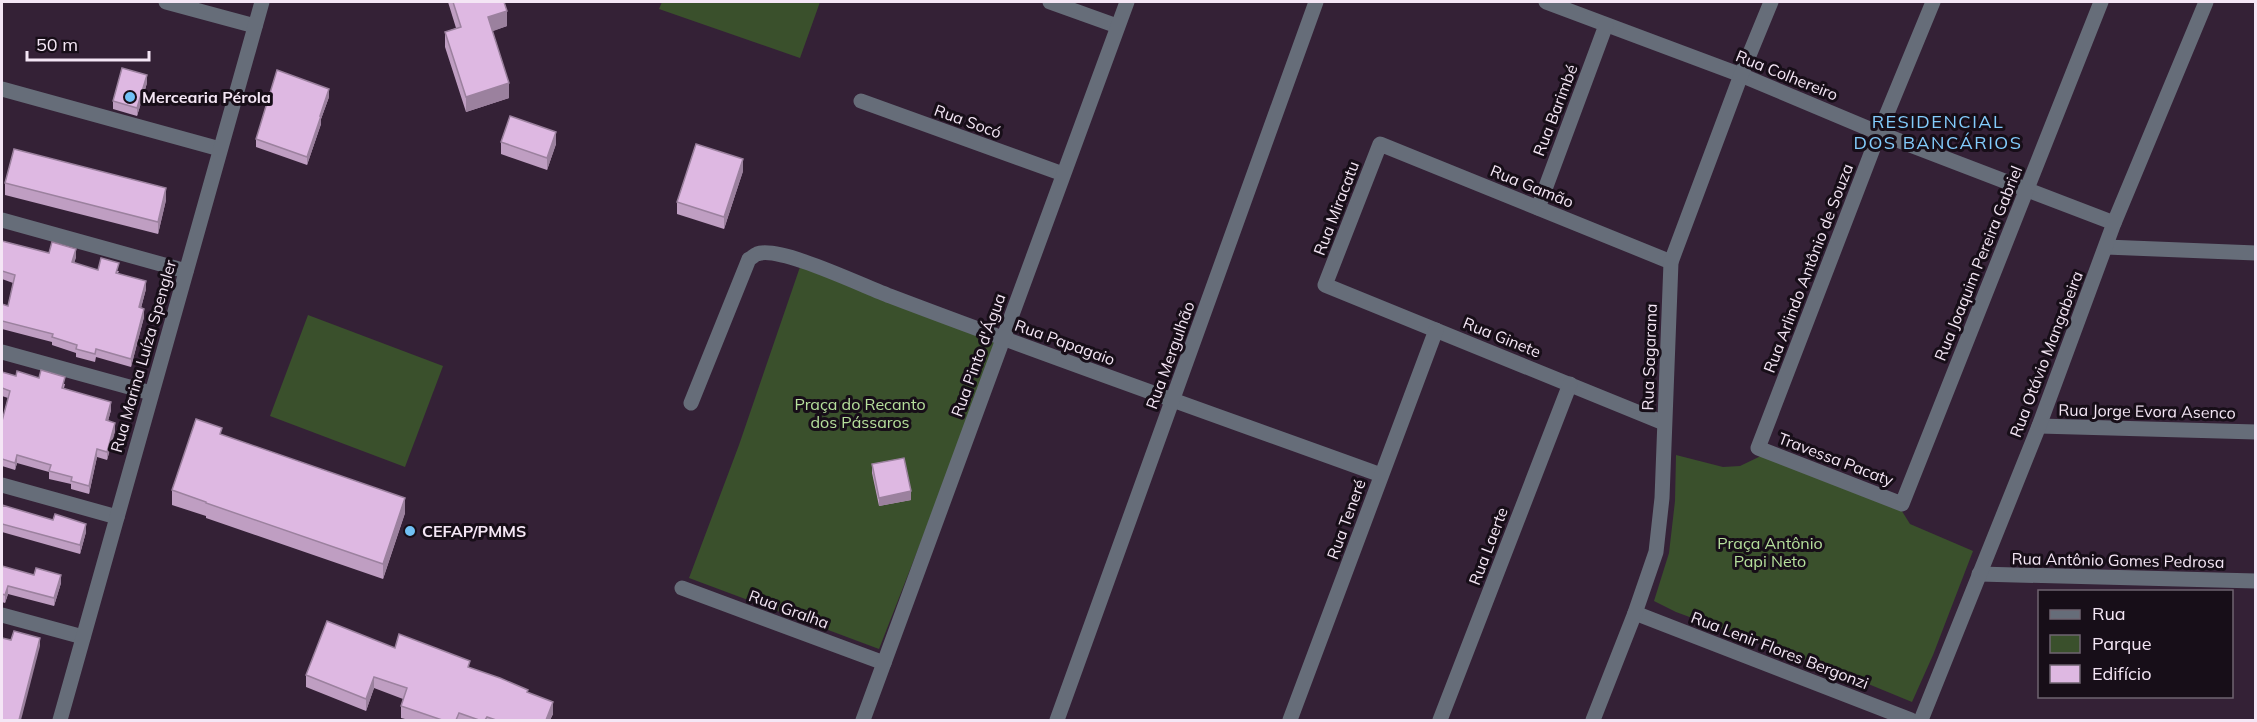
<svg xmlns="http://www.w3.org/2000/svg" width="2257" height="722" viewBox="0 0 2257 722" font-family="Mulish,sans-serif">
<style>
.green{fill:#3a502c}
.lines{fill:none;stroke-linecap:round;stroke-linejoin:round}
.minor{stroke:#666d79;stroke-width:15}
.tertiary{stroke:#666d79;stroke-width:15}
.wall{fill:#bf9ec2}
.shaded-wall{fill:#9b819e}
.building{fill:#deb8e2;stroke:#9b819e;stroke-width:1.5}
.poi-dot{fill:#71c1f5;stroke:#170e18;stroke-width:2}
.labels{text-anchor:middle;stroke-width:6;stroke-linejoin:round;paint-order:stroke}
.street-label{font-size:16px;fill:#f4e6f5;stroke:#170e18}
.poi-label{font-size:16px;font-weight:bold;fill:#f4e6f5;stroke:#170e18;text-anchor:start}
.park-label{font-size:16px;fill:#b6e09c;stroke:#170e18}
.neighbourhood-label{font-size:18px;letter-spacing:1.5px;fill:#83ccfc;stroke:#170e18}
</style>
<rect width="100%" height="100%" fill="#342136"/>
<g class="green">
<path d="M662 2H820L800 58 659 9Z"/>
<path d="M801 264 999 342 879 649 689 578 739 445Z"/>
<path d="M308 315 443 366 405 467 270 416Z"/>
<path d="M1676 455 1723 467 1740 466 1763 455 1900 508 1910 524 1973 551 1933 655 1912 702 1844 674 1676 612 1654 601 1669 553 1675 501Z"/>
</g>
<g class="lines">
<g class="minor">
<path d="M166 2 255 26"/>
<path d="M1050 2 1117 26"/>
<path d="M1546 2 1741 75 1879 133 2114 223"/>
<path d="M1933 2 1879 133 1758 448 1902 504 2101 2"/>
<path d="M2 89 220 149"/>
<path d="M861 101 1063 174"/>
<path d="M1538 208 1606 25"/>
<path d="M2 220 186 271"/>
<path d="M2106 247 2256 253"/>
<path d="M2 352 151 393"/>
<path d="M691 403 749 259C752 258 754 255 757 254 779 245 865 287 890 296 1053 358 1218 416 1381 475"/>
<path d="M1664 423 1325 285 1380 144 1671 262"/>
<path d="M2039 426 2256 432"/>
<path d="M2 485 117 517"/>
<path d="M1979 574 2256 581"/>
<path d="M682 588 884 663"/>
<path d="M1635 613 1911 720"/>
<path d="M2 615 83 637"/>
<path d="M1057 720 1316 2"/>
<path d="M1290 720 1436 330"/>
<path d="M1440 720 1570 384"/>
<path d="M1921 720 2039 426 2114 223 2206 2"/>
</g>
<g class="tertiary">
<path d="M60 720 262 2"/>
<path d="M863 720 1127 2"/>
<path d="M1593 720 1635 613 1656 552 1662 498 1671 262 1741 75 1771 2"/>
</g>
</g>
<g class="wall">
<path d="M448 2H504L507 26 492 31 509 98 466 112 445 47V32L456 28Z"/>
<path d="M147 83 137 116 113 109V101Z"/>
<path d="M329 97 321 119V124L307 165 256 147V139Z"/>
<path d="M501 142 556 144 547 170 501 154Z"/>
<path d="M743 171 724 229 677 214V202Z"/>
<path d="M5 183 166 200 158 234 5 195Z"/>
<path d="M2 241 49 253 76 257 74 263 98 270 119 271 118 273 146 289 141 308 144 317 131 367 96 357 95 362 76 357V353L52 345V342L2 329V304L8 306 13 283 2 279Z"/>
<path d="M2 372 16 376 65 384 64 388 111 410 108 421 115 431 107 460 97 457 89 494 71 489V484L49 479V472L17 463 15 470 2 466V421L8 398 2 396Z"/>
<path d="M222 435 405 513 383 579 206 518V516L172 505V490Z"/>
<path d="M872 464 911 500 879 506 872 473Z"/>
<path d="M2 505 86 532 80 554 2 532Z"/>
<path d="M2 566 61 583 54 606 8 594 5 603 2 602Z"/>
<path d="M395 648 470 668 528 692 553 714 550 720H409L401 718V706L403 699 374 688 366 711 306 687V675Z"/>
</g>
<g class="shaded-wall">
<path d="M507 11V26L488 33V17Z"/>
<path d="M147 75V83L137 116V108Z"/>
<path d="M509 83V98L466 112V97Z"/>
<path d="M329 89V97L321 119V124L307 165V157Z"/>
<path d="M556 132V144L547 170V158Z"/>
<path d="M743 159V171L724 229V217Z"/>
<path d="M166 188V200L158 234V222Z"/>
<path d="M76 249V257L72 271V262Z"/>
<path d="M146 281V289L139 315V307Z"/>
<path d="M144 309V317L131 367V359Z"/>
<path d="M111 402V410L106 428V420Z"/>
<path d="M115 423V431L107 460V452Z"/>
<path d="M97 449V457L89 494V486Z"/>
<path d="M17 455V463L15 470V463Z"/>
<path d="M911 491V500L879 506V498Z"/>
<path d="M405 498V513L383 579V564Z"/>
<path d="M86 524V532L80 554V545Z"/>
<path d="M61 575V583L54 606V598Z"/>
<path d="M8 586V594L5 603V595Z"/>
<path d="M40 638V646L21 720H19Z"/>
<path d="M374 677V688L366 711V699Z"/>
<path d="M553 702V714L550 720H546Z"/>
</g>
<g class="building">
<path d="M453 2H504L507 11 488 17 509 83 466 97 445 32 461 27Z"/>
<path d="M122 68 147 75 137 108 113 101Z"/>
<path d="M277 70 329 89 320 116H321L307 157 256 139Z"/>
<path d="M510 116 556 132 547 158 501 142Z"/>
<path d="M696 144 743 159 724 217 677 202Z"/>
<path d="M14 149 166 188 158 222 5 183Z"/>
<path d="M2 241 49 253 52 242 76 249 72 262 98 270 101 258 119 263 116 273 146 281 139 307 144 309 131 359 96 349 95 354 76 349 77 345 52 337 53 334 2 321V304L8 306 15 275 2 271Z"/>
<path d="M41 370 65 377 62 388 111 402 106 420 115 423 107 452 97 449 89 486 71 481 72 477 49 471 51 465 17 455 15 463 2 459V421L10 391 2 388V372L16 376 17 371 39 378Z"/>
<path d="M196 419 222 428 220 434 405 498 383 564 206 503V502L172 490Z"/>
<path d="M904 458 911 491 879 498 872 464Z"/>
<path d="M2 505 53 520 55 514 86 524 80 545 2 524Z"/>
<path d="M2 566 34 575 36 568 61 575 54 598 8 586 5 595 2 594Z"/>
<path d="M327 621 395 648 399 634 470 661 468 667 500 678 528 690 527 692 553 702 546 720H496L487 717 485 720H479L459 713 456 720H442L401 706 407 688 374 677 366 699 306 675Z"/>
<path d="M14 631 40 638 19 720H2V638L11 640Z"/>
</g>
<g class="poi-dot">
<circle cx="130" cy="97" r="6"/>
<circle cx="410" cy="531" r="6"/>
</g>
<g class="labels">
<g class="street-label">
<text transform="translate(1787 75) rotate(22)" y="6">Rua Colhereiro</text>
<text transform="translate(1555 110) rotate(-69)" y="6">Rua Barimbé</text>
<text transform="translate(968 121) rotate(20)" y="6">Rua Socó</text>
<text transform="translate(1532 186) rotate(22)" y="6">Rua Gamão</text>
<text transform="translate(1336 208) rotate(-69)" y="6">Rua Miracatu</text>
<text transform="translate(1978 263) rotate(-68)" y="6">Rua Joaquim Pereira Gabriel</text>
<text transform="translate(1808 268) rotate(-69)" y="6">Rua Arlindo Antônio de Souza</text>
<text transform="translate(1502 337) rotate(22)" y="6">Rua Ginete</text>
<text transform="translate(1065 342) rotate(20)" y="6">Rua Papagaio</text>
<text transform="translate(2046 354) rotate(-69)" y="6">Rua Otávio Mangabeira</text>
<text transform="translate(978 355) rotate(-70)" y="6">Rua Pinto d'Água</text>
<text transform="translate(1170 355) rotate(-70)" y="6">Rua Mergulhão</text>
<text transform="translate(143 356) rotate(-74)" y="6">Rua Marina Luíza Spengler</text>
<text transform="translate(1649 357) rotate(-88)" y="6">Rua Sagarana</text>
<text transform="translate(2147 411) rotate(1)" y="6">Rua Jorge Evora Asenco</text>
<text transform="translate(1836 459) rotate(21)" y="6">Travessa Pacaty</text>
<text transform="translate(1346 519) rotate(-70)" y="6">Rua Teneré</text>
<text transform="translate(1488 546) rotate(-69)" y="6">Rua Laerte</text>
<text transform="translate(2118 560) rotate(1)" y="6">Rua Antônio Gomes Pedrosa</text>
<text transform="translate(789 609) rotate(20)" y="6">Rua Gralha</text>
<text transform="translate(1780 650) rotate(21)" y="6">Rua Lenir Flores Bergonzi</text>
</g>
<g class="poi-label">
<text x="142" y="103">Mercearia Pérola</text>
<text x="422" y="537">CEFAP/PMMS</text>
</g>
<g class="park-label">
<text x="860" y="410">Praça do Recanto<tspan x="860" dy="18">dos Pássaros</tspan></text>
<text x="1770" y="549">Praça Antônio<tspan x="1770" dy="18">Papi Neto</tspan></text>
</g>
<g class="neighbourhood-label">
<text x="1938" y="128">RESIDENCIAL<tspan x="1938" dy="21">DOS BANCÁRIOS</tspan></text>
</g>
</g>
<rect width="2257" height="722" fill="none" stroke="#f4e6f5" stroke-width="6"/>
<rect x="2038" y="590" width="195" height="108" fill="#170e18" stroke="#6f6470" stroke-width="1.5"/>
<rect x="2050" y="610" width="30" height="9" fill="#666d79" stroke="#6f6470" stroke-width="1.5"/>
<text x="2092" y="620" font-size="18" fill="#f4e6f5">Rua</text>
<rect x="2050" y="635" width="30" height="18" fill="#3a502c" stroke="#6f6470" stroke-width="1.5"/>
<text x="2092" y="650" font-size="18" fill="#f4e6f5">Parque</text>
<rect x="2050" y="665" width="30" height="18" fill="#deb8e2" stroke="#6f6470" stroke-width="1.5"/>
<text x="2092" y="680" font-size="18" fill="#f4e6f5">Edifício</text>
<path d="M27 51v9h122v-9" fill="none" stroke="#f4e6f5" stroke-width="3"/>
<text x="36" y="51" font-size="18" fill="#f4e6f5" stroke="#170e18" stroke-width="4.5" paint-order="stroke">50 m</text>
</svg>
